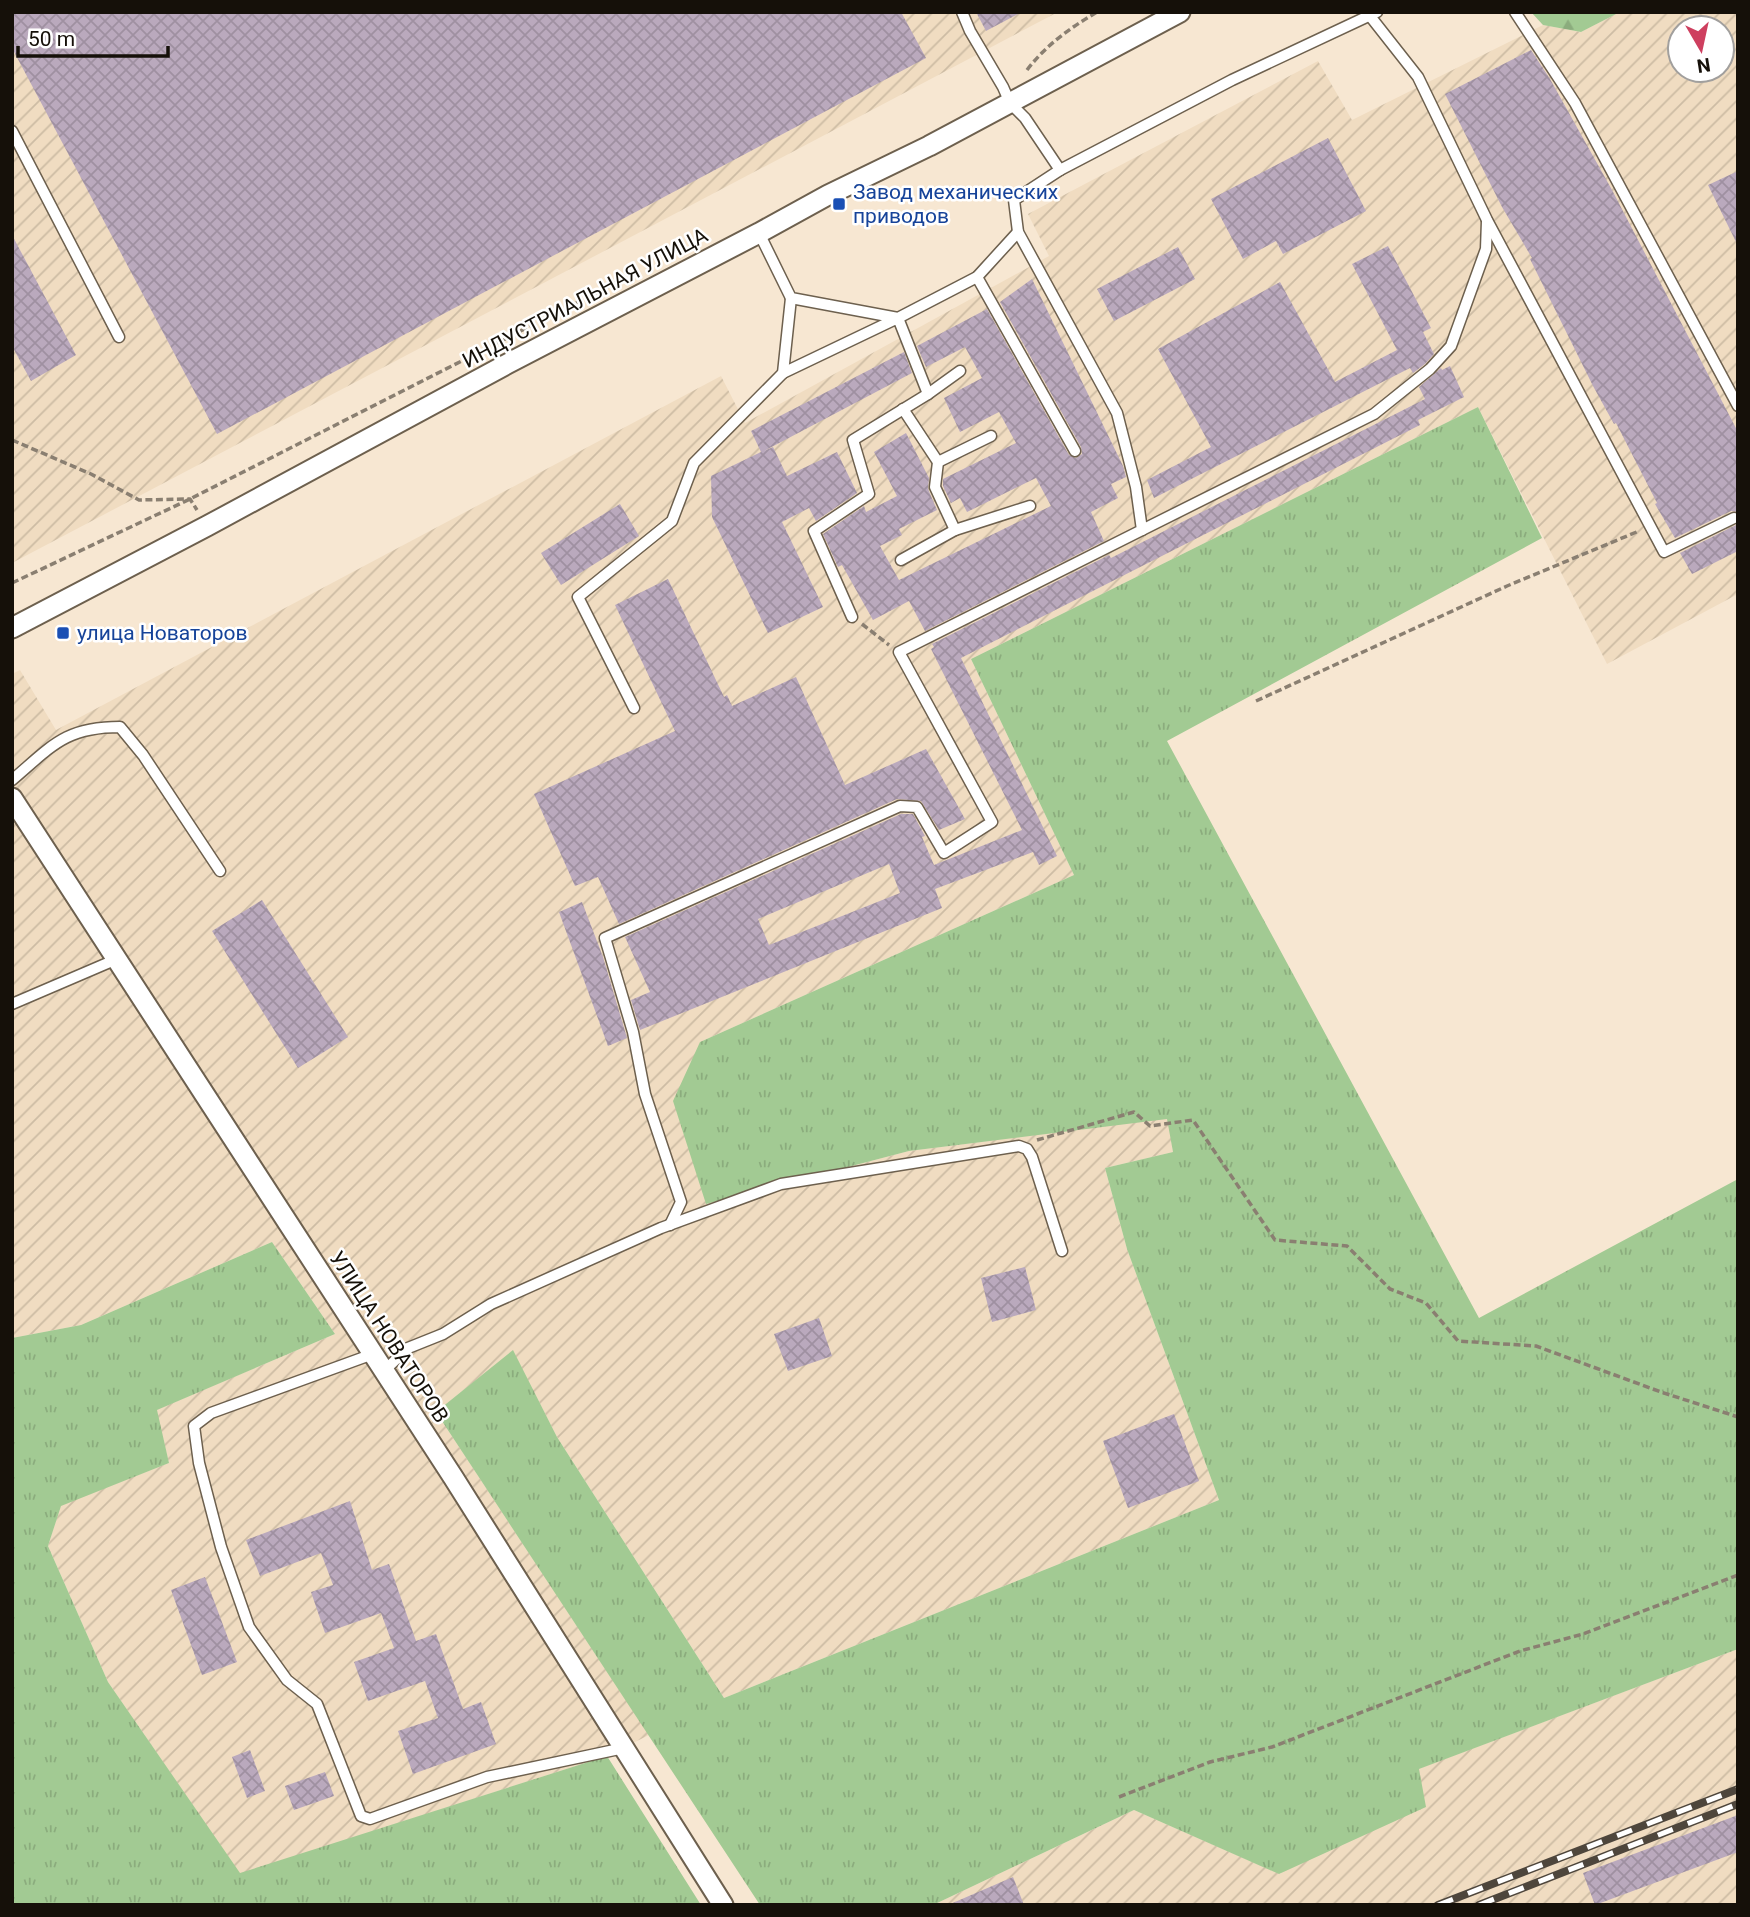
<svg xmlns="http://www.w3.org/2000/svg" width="1750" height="1917" viewBox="0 0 1750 1917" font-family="Roboto,sans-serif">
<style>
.industrial{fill:url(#industrial-furrows);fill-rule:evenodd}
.grass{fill:url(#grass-tufts)}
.forest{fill:url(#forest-firs)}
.building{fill:url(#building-cross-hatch);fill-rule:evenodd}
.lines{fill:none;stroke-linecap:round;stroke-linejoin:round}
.lane-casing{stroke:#6d604e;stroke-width:13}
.street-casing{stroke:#6d604e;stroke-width:23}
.path{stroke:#8a7f71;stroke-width:3.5;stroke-dasharray:7 3.5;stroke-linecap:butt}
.lane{stroke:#fff;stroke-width:10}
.street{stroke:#fff;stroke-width:19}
.rail-casing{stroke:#4e463c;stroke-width:8}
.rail{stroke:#fff;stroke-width:5;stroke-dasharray:16;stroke-linecap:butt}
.transit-dot{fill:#1a4fb4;stroke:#fff;stroke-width:2.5}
.labels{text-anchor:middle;stroke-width:5;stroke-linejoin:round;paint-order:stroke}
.transit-label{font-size:21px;fill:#164399;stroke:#fff;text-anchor:start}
.street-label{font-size:21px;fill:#151009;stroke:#fff}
</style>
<defs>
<pattern id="industrial-furrows" width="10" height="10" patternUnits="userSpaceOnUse" patternTransform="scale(1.75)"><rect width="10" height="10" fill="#f0dcc1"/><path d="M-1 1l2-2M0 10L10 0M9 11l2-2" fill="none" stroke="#cdbca4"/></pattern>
<pattern id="grass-tufts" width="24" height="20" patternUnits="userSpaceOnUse" patternTransform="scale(1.75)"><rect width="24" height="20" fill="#a2ca93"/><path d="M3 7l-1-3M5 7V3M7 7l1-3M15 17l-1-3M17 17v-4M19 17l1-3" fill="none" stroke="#8bac7d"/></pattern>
<pattern id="forest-firs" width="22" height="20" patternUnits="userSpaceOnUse" patternTransform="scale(1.75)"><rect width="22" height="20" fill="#a2ca93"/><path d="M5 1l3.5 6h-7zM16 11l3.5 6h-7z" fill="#8bac7d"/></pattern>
<pattern id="building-cross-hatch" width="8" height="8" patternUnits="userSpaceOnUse" patternTransform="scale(1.75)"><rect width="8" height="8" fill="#baa9bd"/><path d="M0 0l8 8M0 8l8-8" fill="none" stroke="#9f90a1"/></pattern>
</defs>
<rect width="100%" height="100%" fill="#f7e7d2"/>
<g class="industrial">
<path d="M12 12H1058L12 563Z"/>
<path d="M1620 12H1738V594L1607 664 1478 407 971 659 1074 875 700 1042 706 1204 909 1151 1168 1118 1173 1152 1105 1168 1127 1249 1219 1500 724 1698 557 1437 513 1351 436 1412 649 1735 607 1756 240 1874 108 1682 48 1546 61 1505 169 1463 156 1410 335 1334 272 1242 81 1325 12 1338V674L20 670 56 730 721 376 745 423 1049 256 1028 214 1318 61 1352 120 1543 25 1581 32ZM1680 28H1722V70H1680Z"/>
<path d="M1738 1649V1905H933L1134 1810 1280 1874 1418 1769Z"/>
</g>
<g class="grass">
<path d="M1478 407 1542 538 1167 741 1479 1318 1738 1179V1649L1419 1769 1426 1807 1279 1874 1134 1810 933 1905H760L436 1412 513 1350 557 1437 724 1698 1219 1500 1127 1249 1105 1168 1173 1152 1167 1119 909 1151 706 1204 673 1101 700 1042 1074 875 971 659Z"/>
<path d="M272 1242 335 1334 157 1410 169 1463 61 1506 48 1546 108 1682 240 1873 607 1756 701 1905H12V1338L81 1325Z"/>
</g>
<path class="forest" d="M1531 12H1620L1581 32 1543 25Z"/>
<g class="building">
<path d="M12 12H901L926 58 217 434 12 48Z"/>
<path d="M976 12H1022L986 31Z"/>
<path d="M1531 50 1550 79 1612 190 1738 432V512L1731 511 1675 538 1655 504 1657 503 1616 423 1614 424 1593 386 1530 259 1532 258 1502 207 1445 94Z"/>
<path d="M1328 138 1366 211 1283 254 1276 241 1243 259 1211 199Z"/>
<path d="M1738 171V246L1708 185Z"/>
<path d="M12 235 76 355 31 381 12 346Z"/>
<path d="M1388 246 1431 328 1423 332 1434 354 1425 364 1413 373 1410 368 1154 498 1147 480 1211 447 1158 349 1280 282 1335 382 1397 350 1352 264Z"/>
<path d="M1178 247 1195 279 1114 321 1097 289Z"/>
<path d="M1032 279 1123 466 1126 477 1111 484 1118 498 1091 512 1104 541 925 631 909 601 873 620 842 565 838 567 823 534 864 506 866 512 897 496 874 452 906 433 929 478 928 489 937 510 899 529 902 535 880 546 899 580 1051 506 1036 478 967 512 960 498 951 503 943 486V479L1016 443 999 412 960 432 944 398 982 378 965 347 926 367 917 346 987 309 1069 455 1076 458 1082 454 1081 447 1000 302Z"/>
<path d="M904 352 912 373 764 451 773 447 787 476 837 452 857 493 816 521 809 508 782 522 823 607 768 633 712 517 711 476 761 452 751 431Z"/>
<path d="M1450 366 1464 397 1418 420 1420 425 961 658 1057 856 1039 865 1033 852 935 889 942 908 640 1030 631 1000 650 992 625 937 901 814H913L925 836 922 837 934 865 1022 830 931 649 934 647 932 644 1109 555 1111 558 1425 399 1419 387 1441 368 1442 370ZM889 864 900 893 769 945 758 919Z"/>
<path d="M620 504 639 536 561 585 541 553Z"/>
<path d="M1738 524V551L1692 574 1680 553Z"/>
<path d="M668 579 724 697 727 695 732 706 796 677 845 785 926 749 965 819 939 830 921 801 897 799 619 924 598 877 575 886 534 794 675 731 615 605Z"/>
<path d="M262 900 348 1037 298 1068 212 931Z"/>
<path d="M582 902 603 957 627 1038 608 1046 559 912Z"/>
<path d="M1025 1267 1036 1310 992 1322 981 1278Z"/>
<path d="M819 1318 832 1356 788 1371 774 1334Z"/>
<path d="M1174 1414 1199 1481 1128 1508 1103 1441Z"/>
<path d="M350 1501 372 1570 389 1564 416 1641 436 1634 463 1709 481 1702 496 1744 413 1774 398 1731 438 1718 425 1681 368 1701 354 1662 394 1648 381 1613 325 1633 311 1592 333 1585 321 1553 260 1576 246 1540Z"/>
<path d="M205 1577 237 1662 202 1675 171 1590Z"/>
<path d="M250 1750 265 1791 247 1798 232 1757Z"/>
<path d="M325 1772 334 1796 294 1810 285 1786Z"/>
<path d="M1738 1815V1852L1595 1905 1583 1873Z"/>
<path d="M1013 1877 1024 1905H948Z"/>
</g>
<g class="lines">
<g class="lane-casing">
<g id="lane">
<path d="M962 12 970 31 1003 87 1010 103 1025 118 1060 170 1232 80 1377 12"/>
<path d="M1515 12 1575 103 1738 406"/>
<path d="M1370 16 1418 77 1487 220 1664 552 1734 518"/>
<path d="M12 131 119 337"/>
<path d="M759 233 791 298 898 318 977 277 1018 232"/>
<path d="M977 277 1075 451"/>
<path d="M783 373 898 318 928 394 853 440 869 494 814 531 852 617"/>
<path d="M928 394 960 371"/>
<path d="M903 409 938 462 935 487 955 530 1030 506"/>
<path d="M938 462 991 436"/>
<path d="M1142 530 1374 414 1430 369 1451 346 1486 249 1487 221"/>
<path d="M901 560 955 530"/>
<path d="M634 708 578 597 672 521 694 463 783 373 791 298"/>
<path d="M12 780C52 746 65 727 120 727L143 755 220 871"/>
<path d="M12 1004 117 959"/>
<path d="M670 1225 681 1202 645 1094 633 1032 605 938 900 806 917 807 944 853 992 822 899 652 1142 530 1136 487 1117 413 1018 232 1014 200 1060 170"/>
<path d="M373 1354 211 1413 194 1426 199 1463 221 1547 249 1627 287 1680 317 1704 361 1816 370 1819 487 1777 624 1748"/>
<path d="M384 1371 408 1348 443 1334 491 1304 661 1228 781 1184 1019 1146 1027 1149 1032 1157 1062 1251"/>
</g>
</g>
<g class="street-casing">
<g id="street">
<path d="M12 628 207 526 507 364 759 233 828 195 929 146 1180 12"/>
<path d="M12 798 453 1477 723 1905"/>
</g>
</g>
<g class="path">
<path d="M1027 70C1046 45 1070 28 1097 12"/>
<path d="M12 440 91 474 139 500 190 499 197 510"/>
<path d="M12 583 190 499 621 280"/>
<path d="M862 624 889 645"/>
<path d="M1256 701 1507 586 1639 531"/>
<path d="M1037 1140 1134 1112 1150 1126 1193 1120 1275 1240 1347 1246 1390 1289 1426 1303 1458 1341 1536 1346 1661 1392 1738 1417"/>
<path d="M1119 1797 1210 1762 1272 1747 1520 1651 1583 1634 1738 1575"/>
</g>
<use href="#lane" class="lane"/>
<use href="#street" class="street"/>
<g class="rail-casing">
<g id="rail">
<path d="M1438 1905 1738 1789"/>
<path d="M1479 1905 1738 1804"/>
</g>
</g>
<use href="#rail" class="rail"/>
</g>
<g class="transit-dot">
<rect x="832" y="197" width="14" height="14" rx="3.5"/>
<rect x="56" y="626" width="14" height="14" rx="3.5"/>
</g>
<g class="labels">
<g class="transit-label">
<text x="853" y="199">Завод механических<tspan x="853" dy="24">приводов</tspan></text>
<text x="77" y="640">улица Новаторов</text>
</g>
<g class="street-label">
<text transform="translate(585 298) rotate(-28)" y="7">ИНДУСТРИАЛЬНАЯ УЛИЦА</text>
<text transform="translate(389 1337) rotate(57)" y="7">УЛИЦА НОВАТОРОВ</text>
</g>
</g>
<rect width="1750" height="1917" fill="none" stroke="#151009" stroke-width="28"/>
<g transform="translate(1701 49) rotate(171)"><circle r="33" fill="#ffffff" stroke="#a19f9d" stroke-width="2"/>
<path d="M0-5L12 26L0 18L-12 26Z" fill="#ce3f5f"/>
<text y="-10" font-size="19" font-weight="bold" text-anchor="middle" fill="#151009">N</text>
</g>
<path d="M18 46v10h150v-10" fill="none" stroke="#151009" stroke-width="3.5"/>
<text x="28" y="46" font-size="21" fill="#151009" stroke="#ffffff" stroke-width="5" paint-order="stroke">50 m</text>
</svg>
